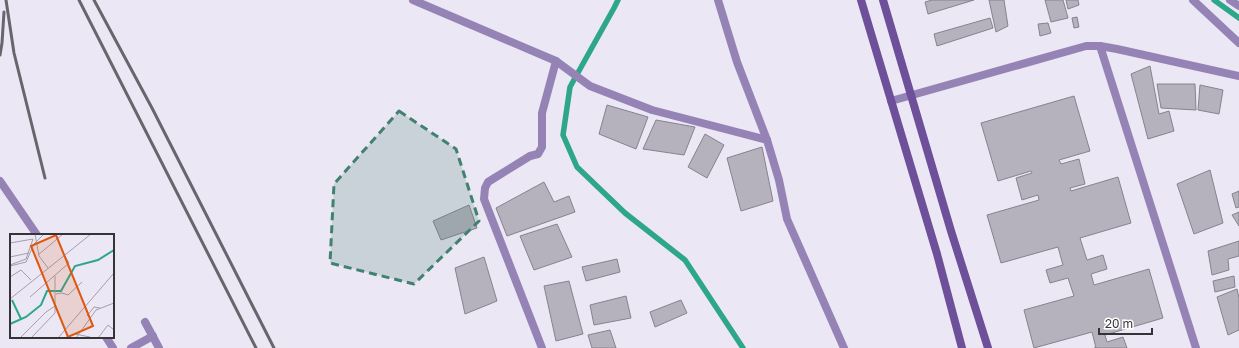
<svg xmlns="http://www.w3.org/2000/svg" width="1239" height="348" viewBox="0 0 1239 348" font-family="'Golos Text',sans-serif">
<style>
.lines{fill:none;stroke-linecap:round;stroke-linejoin:round}
.stream{stroke:#2da68c;stroke-width:5.5}
.building{fill:#b5b1bd;stroke:#86828e}
.service{stroke:#9583b6;stroke-width:8}
.minor{stroke:#9583b6;stroke-width:8}
.secondary{stroke:#6d5099;stroke-width:8}
.rail{stroke:#68656c;stroke-width:3}
.marked{fill:#408170;fill-opacity:0.2;stroke:#408170;stroke-width:3;stroke-dasharray:8 5;stroke-linejoin:round}
.inset-river{fill:none;stroke:#2da68c;stroke-width:2}
.inset-road{fill:none;stroke:#a29fa9;stroke-width:1}
.view{fill:#df570e;fill-opacity:0.15;stroke:#df570e;stroke-width:2}
.inset-edge{fill:none;stroke:#353338;stroke-width:2}
</style>
<rect width="100%" height="100%" fill="#ebe7f4"/>
<g class="lines">
<g class="stream">
<path d="M618 0 614 8 570 87 563 135 577 167 625 213 685 260 743 348"/>
<path d="M1214 0 1239 18"/>
</g>
</g>
<g class="building">
<path d="M932 0H974L928 14 925 2Z"/>
<path d="M989 0H1004L1008 26 996 32Z"/>
<path d="M1045 0H1063L1068 18 1051 22Z"/>
<path d="M1066 0H1078L1079 5 1068 9Z"/>
<path d="M1077 17 1079 27 1074 28 1072 18Z"/>
<path d="M990 18 993 28 937 46 934 34Z"/>
<path d="M1048 23 1051 33 1040 36 1038 24Z"/>
<path d="M1150 66 1159 114 1169 111 1174 131 1148 139 1131 74Z"/>
<path d="M1157 84H1195L1196 110 1161 108Z"/>
<path d="M1200 85 1223 90 1219 114 1198 110Z"/>
<path d="M1074 96 1090 151 1059 160 1061 164 1079 159 1085 184 1070 188 1071 191 1118 177 1131 223 1080 238 1087 260 1103 255 1107 269 1091 274 1094 285 1149 269 1163 318 1105 335 1107 342 1123 337 1127 348H1094H1096L1092 332 1034 348 1024 310 1074 296 1068 278 1050 283 1046 270 1063 265 1058 247 1001 263 987 215 1039 200 1038 195 1022 200 1016 178 1032 173 1031 171 998 181 981 123Z"/>
<path d="M607 105 648 117 636 149 599 134Z"/>
<path d="M656 120 695 127 684 155 643 149Z"/>
<path d="M705 134 724 145 707 178 688 167Z"/>
<path d="M762 147 773 201 741 211 727 158Z"/>
<path d="M1210 170 1223 223 1194 234 1177 184Z"/>
<path d="M544 182 554 202 569 196 575 212 507 236 496 208Z"/>
<path d="M1239 191V207L1236 208 1232 194Z"/>
<path d="M469 205 477 228 441 240 433 221Z"/>
<path d="M1239 212V226L1232 215Z"/>
<path d="M557 224 572 257 534 270 520 236Z"/>
<path d="M1239 241V256L1228 259 1229 270 1212 275 1208 251Z"/>
<path d="M484 257 497 301 465 314 455 268Z"/>
<path d="M617 259 620 272 586 281 582 267Z"/>
<path d="M1234 276 1235 287 1215 292 1213 281Z"/>
<path d="M569 281 583 334 556 341 544 286Z"/>
<path d="M1237 289 1239 298V330L1228 335 1217 297Z"/>
<path d="M626 296 631 318 594 325 590 305Z"/>
<path d="M681 300 687 313 655 327 650 312Z"/>
<path d="M610 330 616 348H592L588 335Z"/>
</g>
<g class="lines">
<g class="service">
<path d="M145 322 159 348"/>
<path d="M131 348 153 336"/>
</g>
<g class="minor">
<path d="M413 0 556 61 590 86 652 110 767 140"/>
<path d="M718 0 737 62 767 140 779 180 787 219 844 348"/>
<path d="M1193 0 1239 43"/>
<path d="M1230 0 1239 6"/>
<path d="M1100 46 1196 348"/>
<path d="M891 101 1086 46H1100L1117 49 1239 76"/>
<path d="M0 181 37 235"/>
<path d="M106 337 113 348"/>
<path d="M542 348 484 199 485 188 488 182 530 156 538 154 542 147V113L556 61"/>
</g>
<g class="secondary">
<path d="M861 0 937 254 962 348"/>
<path d="M883 0 951 231 988 348"/>
</g>
<g class="rail">
<path d="M6 0 14 53 45 178"/>
<path d="M79 0 256 348"/>
<path d="M94 0 152 108 274 348"/>
<path d="M0 55 2 43 4 12"/>
</g>
</g>
<path class="marked" d="M399 111 456 149 479 221 414 284 330 263 334 184Z"/>
<g transform="translate(10 234)">
<rect width="104" height="104" fill="#ebe7f4"/>
<path class="inset-river" d="M2 66 11 85M0 90 16 83 31 71 37 57H51L65 32 88 26 104 16"/>
<path class="inset-road" d="M25 0 29 22 38 34M0 9 23 5M28 21 53 0M0 23 19 19M0 31 16 25 23 5M0 32 16 28 24 10 34 0M0 43 11 36 21 46M46 60 52 59 58 61 72 48M20 63 59 29 55 22M0 65 81 0M77 82 84 73 90 74M10 104 36 78 45 72M21 104 45 79V42M48 104 104 39M54 104 65 100 80 103M66 104 86 76 104 69M88 104 98 91 104 96"/>
<path class="view" d="M46 1 83 92 58 103 21 12Z"/>
<rect width="104" height="104" class="inset-edge"/>
</g>
<path d="M1099 328v6h53v-6" fill="none" stroke="#353338" stroke-width="2"/>
<text x="1105" y="328" font-size="12" fill="#353338" stroke="#ffffff" stroke-width="3" paint-order="stroke">20 m</text>
</svg>
